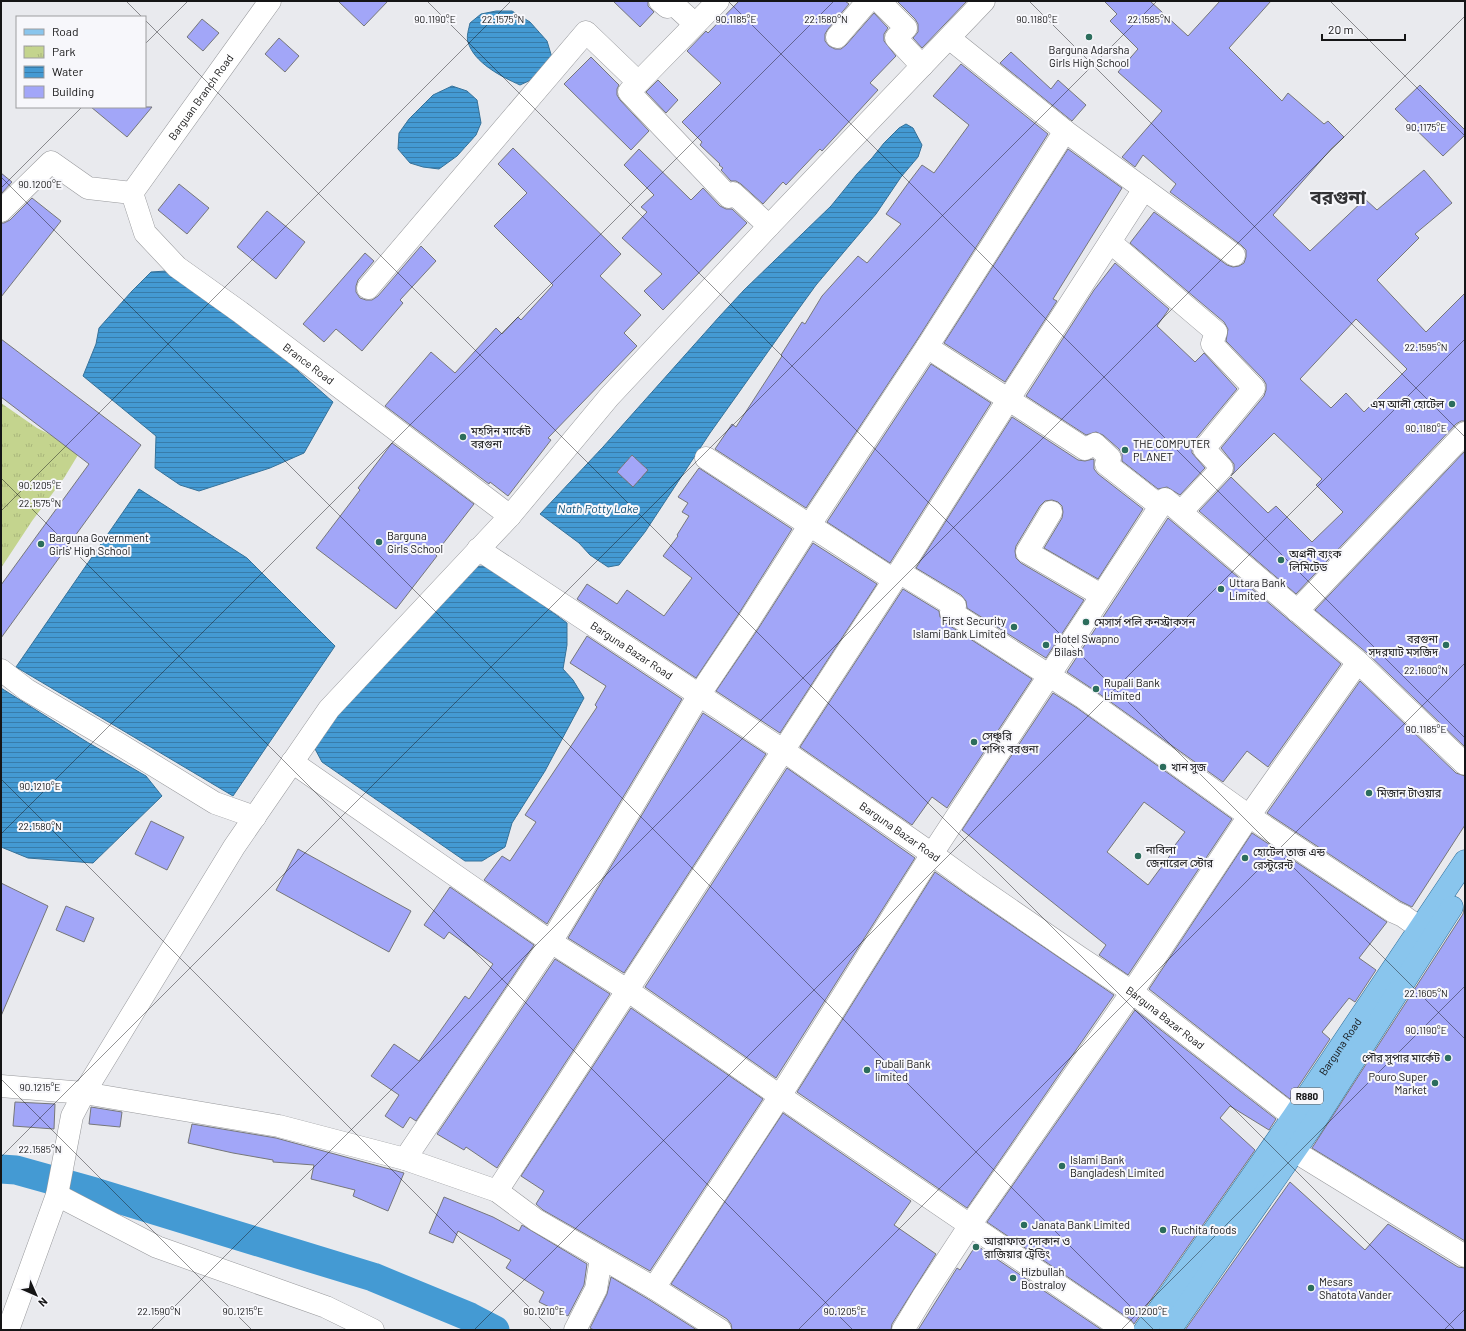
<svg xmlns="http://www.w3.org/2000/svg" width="1466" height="1331" viewBox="0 0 1466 1331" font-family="Barlow,'Noto Sans Bengali',sans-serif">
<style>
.park{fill:url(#park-tufts)}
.water{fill:url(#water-rules);stroke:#36729a;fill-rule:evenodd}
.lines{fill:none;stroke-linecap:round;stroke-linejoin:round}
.canal{stroke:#449ad3;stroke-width:29}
.building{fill:#a2a6f8;stroke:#76777a;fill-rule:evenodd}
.minor-casing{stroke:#98999c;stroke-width:23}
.major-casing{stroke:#2e6e9a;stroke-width:23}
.minor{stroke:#fff;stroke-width:22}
.major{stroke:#89c5ed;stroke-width:22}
.ticks{fill:none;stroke:#151516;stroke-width:1;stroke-opacity:0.45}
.poi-dot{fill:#2c6d5c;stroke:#f7f7fb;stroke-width:1.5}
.labels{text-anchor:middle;stroke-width:4;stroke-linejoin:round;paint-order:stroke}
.shield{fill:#f7f7fb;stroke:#59595b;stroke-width:1}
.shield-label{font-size:10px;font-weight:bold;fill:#151516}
.poi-label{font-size:11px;fill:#151516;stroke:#f7f7fb;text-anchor:start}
.street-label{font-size:11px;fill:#151516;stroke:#f7f7fb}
.water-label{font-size:12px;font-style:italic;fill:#0b4e74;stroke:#f7f7fb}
.town-label{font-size:19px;font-weight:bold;fill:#333336;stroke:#f7f7fb}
.ticks-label{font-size:10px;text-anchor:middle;fill:#151516;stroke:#f7f7fb;stroke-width:4;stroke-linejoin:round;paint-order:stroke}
</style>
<defs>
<pattern id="park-tufts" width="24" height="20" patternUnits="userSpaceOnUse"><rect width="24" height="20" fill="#c4d48e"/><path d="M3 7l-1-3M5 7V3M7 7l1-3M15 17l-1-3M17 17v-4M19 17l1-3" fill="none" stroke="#a8b57a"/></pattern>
<pattern id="water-rules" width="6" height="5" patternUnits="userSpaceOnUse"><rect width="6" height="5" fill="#449ad3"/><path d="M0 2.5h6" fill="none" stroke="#387caa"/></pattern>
</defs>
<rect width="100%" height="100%" fill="#e9eaee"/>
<path class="park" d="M1 403 37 428 81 450 64 478 32 521 1 568Z"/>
<g class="water">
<path d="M496 11H512L530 22 547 41 553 61 544 74 520 85C502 77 474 63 468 42 466 37 469 28 470 23L481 14Z"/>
<path d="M452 86 467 91 477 100 481 123 476 135 457 156 439 169 423 167 410 163 398 149 399 133 409 119 433 95Z"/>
<path d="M906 124 913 128 922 145 918 157 901 177 876 214 816 285 787 325 710 433 645 532 619 565 608 567 590 555 579 543 540 514 603 447 719 317 744 290 831 206 857 174 872 158 884 143 899 128ZM632 456 648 470 633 487 617 472Z"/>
<path d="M166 271 263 340 333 402 304 453 270 468 199 491 180 485 155 468 156 436 83 376 96 344 99 328 132 291 151 272Z"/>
<path d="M139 489 247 558 335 646 233 796 16 667Z"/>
<path d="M483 566 496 570 567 623V645L563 669 573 680 584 698 545 771 512 823 505 847 482 861H465L322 762 314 747 324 727 471 567Z"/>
<path d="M1 688 87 742 146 776 162 796 93 863 28 858 1 847Z"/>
</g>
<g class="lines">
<path class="canal" d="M1 1169 16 1170 95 1192 373 1277 470 1317 495 1330"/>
</g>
<g class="building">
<path d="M338 1H388L364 26Z"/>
<path d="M613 1H648V6L654 12 640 27Z"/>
<path d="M739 1H845L849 4 828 29 825 34V41L829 46 835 49H841L846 45 874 13 888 28 884 34V41L896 56 870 83 878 90 822 151 820 149 786 185 783 182 763 204 741 184 736 181H731L721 170 723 168 719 165 720 164 700 145 702 142 682 122 721 83 687 51 706 31 708 33Z"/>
<path d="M897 1H967L922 48 913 38 918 32V24L915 19Z"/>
<path d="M1104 1H1150L1188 36 1220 1H1271L1229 48 1282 101 1288 93 1324 124 1328 121 1344 137 1331 149 1273 215 1310 251 1365 199 1377 210 1424 170 1452 203 1415 234 1419 238 1377 280 1426 332 1465 293V421H1461L1456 424 1296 594 1199 511 1231 477 1268 513 1276 506 1312 542 1343 512 1316 485 1322 479 1274 433 1231 476 1234 471V464L1221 448 1264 396 1266 390V384L1263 379 1226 341 1228 329 1224 322 1130 243 1154 212 1227 265 1233 267 1239 266 1244 263 1246 257V250L1241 245 1170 192 1176 184 1143 155 1135 167 1122 157 1162 111 1118 72 1138 49 1110 21 1117 14ZM1356 319 1407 369 1364 412 1346 393 1331 408 1300 379Z"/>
<path d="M202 19 219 33 203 51 187 37Z"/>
<path d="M279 38 299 56 285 72 265 54Z"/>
<path d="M1011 52 1051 89 1058 80 1086 105 1072 121 1000 63Z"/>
<path d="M591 57 619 85 617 89V95L620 100 649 131 631 150 564 84Z"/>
<path d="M961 64 1048 134 917 340 806 508 715 449 732 424 736 427 769 376 782 356 781 355 802 322 805 324 822 296 858 256 867 263 901 224 886 214 909 182 922 165 934 173 969 125 933 96Z"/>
<path d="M658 80 678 100 666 113 646 92Z"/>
<path d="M1420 85 1465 130V135L1443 156 1395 109Z"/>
<path d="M91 107H152L127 137Z"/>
<path d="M513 148 621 254 600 276 641 315 624 333 637 346 548 438 551 440 508 496 490 482 489 484 385 406 431 352 455 373 496 328 502 334 518 317 521 320 553 285 494 226 527 193 498 164Z"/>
<path d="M639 149 691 200 703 188 720 206 726 209H732L747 223 663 310 644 291 662 274 622 238 647 212 641 207 654 195 624 165Z"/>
<path d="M1068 149 1122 188 1053 299 1057 301 1005 382 944 343Z"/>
<path d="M1 173 12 182 1 194Z"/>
<path d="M179 184 209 208 187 234 158 210Z"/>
<path d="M32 198 61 221 1 297V223H4L10 220Z"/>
<path d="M267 211 305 242 276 279 237 247Z"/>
<path d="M421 246 436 261 400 300 403 303 362 351 336 329 324 342 303 324 365 253 374 261 358 280 356 286V292L360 298 366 300H372L378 296Z"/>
<path d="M1115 263 1169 309 1157 326 1195 362 1204 353 1237 389 1194 441 1192 447V453L1205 468 1180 495 1167 487 1158 489 1122 461V454L1119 449 1103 435 1096 432 1086 435 1026 396 1094 290Z"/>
<path d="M1 339 141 445 1 638V585L89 464 1 397Z"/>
<path d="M931 364 991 403 890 563 827 522Z"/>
<path d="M1012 417 1078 460 1085 461 1093 459 1094 460V469L1098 474 1143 509 1098 579 1044 548 1062 518 1063 512 1062 506 1058 502 1052 500 1045 501 1040 506 1016 546 1015 551 1016 558 1021 563 1084 600 1046 658 967 608 966 601 961 595 916 568Z"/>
<path d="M392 443 474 504 435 554 437 556 396 609 316 548 360 490 358 488Z"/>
<path d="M1465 451V747L1367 653 1315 610Z"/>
<path d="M632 455 648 470 633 487 617 472Z"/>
<path d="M699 468 792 529 738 615 696 678 577 599 587 584 617 604 627 590 664 616 692 578 663 556 678 536 677 535 689 516 682 512 688 503 678 497Z"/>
<path d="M1168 518 1341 664 1268 767 1247 751 1223 782 1091 688 1067 672Z"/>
<path d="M813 543 877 584 780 733 716 691 758 629Z"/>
<path d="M903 589 939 611 940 617 944 622 1032 679 947 808 932 797 912 825 800 747Z"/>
<path d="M587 636 682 699 547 924 484 880 502 856 510 861 536 822 525 815 597 707 595 705 606 686 570 663Z"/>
<path d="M1360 681 1456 773 1465 776V825L1412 907 1400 901 1267 813Z"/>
<path d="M1053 693 1077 708 1232 819 1128 975 1099 955 1106 945 962 830ZM1144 802 1185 832 1172 849 1174 850 1148 885 1107 852Z"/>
<path d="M703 713 766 754 624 973 568 938Z"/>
<path d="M787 768 915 858 776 1078 645 987Z"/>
<path d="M151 821 184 837 167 870 135 854Z"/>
<path d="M1252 833 1387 922 1359 958 1376 970 1355 1002 1349 998 1322 1032 1330 1039 1290 1099 1149 989Z"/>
<path d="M298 849 411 911 389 952 276 890Z"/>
<path d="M935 872 969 896 1114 995 967 1208 797 1092Z"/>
<path d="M1 883 48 906 1 1016Z"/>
<path d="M450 887 534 945 416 1121 410 1117 403 1128 385 1116 399 1095 371 1076 394 1044 419 1061 465 996 469 999 493 964 449 932 444 939 424 925Z"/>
<path d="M1465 902V1241L1312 1148 1463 914Z"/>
<path d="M66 906 94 918 84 942 56 930Z"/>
<path d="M555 959 610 994 497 1168 466 1147 464 1150 437 1134Z"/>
<path d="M631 1008 763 1099 650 1271 543 1210 536 1204 544 1191 521 1176Z"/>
<path d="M1135 1010 1276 1119 1269 1130 1230 1106 1220 1118 1255 1150 1134 1324 1131 1320 987 1222Z"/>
<path d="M15 1102 55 1104 54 1129 13 1126Z"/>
<path d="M91 1107 122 1112 120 1127 89 1124Z"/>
<path d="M783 1113 911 1201 894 1225 936 1254 892 1324 891 1330H732L731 1324 727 1319 671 1284Z"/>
<path d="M192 1124 276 1138 404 1173 388 1211 353 1196 355 1190 311 1179 314 1165 273 1162V1160L233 1153 188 1143Z"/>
<path d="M1290 1182 1365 1250 1388 1224 1458 1267 1465 1268V1330H1185Z"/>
<path d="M444 1197 493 1217 519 1231 522 1225 587 1264 584 1285 568 1316 539 1302 544 1292 506 1268 511 1260 458 1231 453 1243 429 1233Z"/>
<path d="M976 1245 1102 1330H918L957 1268 960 1270Z"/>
<path d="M611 1277 648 1299 697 1330H594L590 1328 607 1294Z"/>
</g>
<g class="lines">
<g class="minor-casing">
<g id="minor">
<path d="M660 1 667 7 671 2 695 24"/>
<path d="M718 1 629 92 729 197 733 193 769 226"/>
<path d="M879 1 906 28 896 38 922 66"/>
<path d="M837 37 868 1"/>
<path d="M949 38 1065 131 1234 255"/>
<path id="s1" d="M132 193 145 233 177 267 240 312 510 516"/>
<path id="s2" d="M132 193 270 1"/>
<path d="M1 211 51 162 88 188 132 193"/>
<path d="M1110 242 1216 332 1212 344 1254 388 1204 449 1222 468 1181 512"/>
<path d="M368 288 586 32 638 82"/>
<path d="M927 347 1085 449 1095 444 1110 458 1106 464 1160 506"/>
<path d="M706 458 894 580"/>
<path d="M1051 512 1027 552 1101 595"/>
<path id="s3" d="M478 549 784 751 932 854 976 886 1079 957 1132 992 1308 1128"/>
<path d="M899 572 955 606 951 612 1084 698 1249 816 1394 912 1403 916 1420 928"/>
<path d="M1297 611 1465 433"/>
<path d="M1 670 27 690 119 744 215 803 255 817"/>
<path d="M292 762 551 942 627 990 780 1096 1124 1330"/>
<path d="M1 1086 84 1093 279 1126 405 1159 497 1191 536 1220 654 1288 720 1330"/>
<path d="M1294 1151 1465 1256"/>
<path d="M405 1159 551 942 699 695 748 622 809 526 927 347 1065 131"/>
<path d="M497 1191 894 580 1008 400 1144 189"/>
<path d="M57 1195 157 1247 326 1307 373 1330"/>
<path d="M654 1288 780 1096 932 854 1165 499 1358 662 1465 764"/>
<path d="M8 1330 57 1195 72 1116 84 1093 234 847 329 709 510 516 609 397 769 226 984 1"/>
<path d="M575 1330 596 1289 601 1258"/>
<path d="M903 1330 924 1295 970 1225 1132 992 1249 816 1358 662"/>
</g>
</g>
<g class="major-casing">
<g id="major">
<path id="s4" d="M1145 1330 1293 1117 1465 861"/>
<path d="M1170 1330 1310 1129 1452 907"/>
</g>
</g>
<use href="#minor" class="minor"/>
<use href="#major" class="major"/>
</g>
<path class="ticks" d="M126 1 142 17M427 1 1465 1039M728 1 1465 738M1029 1 1465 437M1330 1 1465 136M145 20 1455 1330M145 44 188 1M1 177 1154 1330M1 188 82 107M1 478 853 1330M1 511 511 1M1 779 552 1330M1 834 834 1M1 1079 252 1330M1 1157 1157 1M151 1330 1465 16M474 1330 1465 339M798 1330 1465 663M1121 1330 1465 986M1444 1330 1465 1309"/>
<g class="poi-dot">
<circle cx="1089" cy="37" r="4"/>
<circle cx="1452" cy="404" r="4"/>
<circle cx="463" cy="437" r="4"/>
<circle cx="1125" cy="450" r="4"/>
<circle cx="379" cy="542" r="4"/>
<circle cx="41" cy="544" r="4"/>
<circle cx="1281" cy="560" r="4"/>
<circle cx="1221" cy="589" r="4"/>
<circle cx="1086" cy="622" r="4"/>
<circle cx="1014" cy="627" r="4"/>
<circle cx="1046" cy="645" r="4"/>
<circle cx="1446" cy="645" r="4"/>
<circle cx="1096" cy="689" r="4"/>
<circle cx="974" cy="742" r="4"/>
<circle cx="1163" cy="767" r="4"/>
<circle cx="1369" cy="793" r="4"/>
<circle cx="1138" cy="856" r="4"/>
<circle cx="1245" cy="858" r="4"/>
<circle cx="1448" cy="1058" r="4"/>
<circle cx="867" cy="1070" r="4"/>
<circle cx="1435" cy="1083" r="4"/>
<circle cx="1062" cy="1166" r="4"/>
<circle cx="1024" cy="1225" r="4"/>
<circle cx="1163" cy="1230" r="4"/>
<circle cx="976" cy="1247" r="4"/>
<circle cx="1013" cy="1278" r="4"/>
<circle cx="1311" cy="1288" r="4"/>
</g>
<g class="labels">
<rect class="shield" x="1291" y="1088" width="32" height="16" rx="3"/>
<g class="shield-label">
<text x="1307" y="1100">R880</text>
</g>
<g class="poi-label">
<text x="1089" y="54" text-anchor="middle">Barguna Adarsha<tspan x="1089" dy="13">Girls High School</tspan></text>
<text x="1444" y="408" text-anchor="end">এম আলী হোটেল</text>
<text x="471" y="435">মহসিন মার্কেট<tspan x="471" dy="13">বরগুনা</tspan></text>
<text x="1133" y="448">THE COMPUTER<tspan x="1133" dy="13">PLANET</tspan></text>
<text x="387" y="540">Barguna<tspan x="387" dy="13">Girls School</tspan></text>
<text x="49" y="542">Barguna Government<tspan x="49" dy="13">Girls' High School</tspan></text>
<text x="1289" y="558">অগ্রনী ব্যংক<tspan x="1289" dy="13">লিমিটেড</tspan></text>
<text x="1229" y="587">Uttara Bank<tspan x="1229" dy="13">Limited</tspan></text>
<text x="1006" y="625" text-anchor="end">First Security<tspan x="1006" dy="13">Islami Bank Limited</tspan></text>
<text x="1094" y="626">মেসার্স পলি কনস্ট্রাকসন</text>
<text x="1054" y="643">Hotel Swapno<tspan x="1054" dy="13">Bilash</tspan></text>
<text x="1438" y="643" text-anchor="end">বরগুনা<tspan x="1438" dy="13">সদরঘাট মসজিদ</tspan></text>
<text x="1104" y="687">Rupali Bank<tspan x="1104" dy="13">Limited</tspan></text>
<text x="982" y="740">সেঞ্চুরি<tspan x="982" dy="13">শপিং বরগুনা</tspan></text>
<text x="1171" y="771">খান সুজ</text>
<text x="1377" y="797">মিজান টাওয়ার</text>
<text x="1146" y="854">নাবিলা<tspan x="1146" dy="13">জেনারেল স্টোর</tspan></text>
<text x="1253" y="856">হোটেল তাজ এন্ড<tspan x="1253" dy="13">রেস্টুরেন্ট</tspan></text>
<text x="1440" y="1062" text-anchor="end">পৌর সুপার মার্কেট</text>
<text x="875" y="1068">Pubali Bank<tspan x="875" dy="13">limited</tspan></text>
<text x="1427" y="1081" text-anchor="end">Pouro Super<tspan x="1427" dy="13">Market</tspan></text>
<text x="1070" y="1164">Islami Bank<tspan x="1070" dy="13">Bangladesh Limited</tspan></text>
<text x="1032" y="1229">Janata Bank Limited</text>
<text x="1171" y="1234">Ruchita foods</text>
<text x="984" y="1245">আরাফাত দোকান ও<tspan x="984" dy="13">রাজিয়ার ট্রেডিং</tspan></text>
<text x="1021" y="1276">Hizbullah<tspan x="1021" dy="13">Bostraloy</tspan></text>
<text x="1319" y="1286">Mesars<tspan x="1319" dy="13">Shatota Vander</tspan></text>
</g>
<g class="street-label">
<text dy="4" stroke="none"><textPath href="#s2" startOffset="118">Barguan Branch Road</textPath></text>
<text dy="4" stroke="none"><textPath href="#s1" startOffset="252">Brance Road</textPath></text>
<text dy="4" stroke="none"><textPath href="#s3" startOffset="184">Barguna Bazar Road</textPath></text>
<text dy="4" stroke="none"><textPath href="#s3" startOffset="508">Barguna Bazar Road</textPath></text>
<text dy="4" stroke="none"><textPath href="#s3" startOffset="832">Barguna Bazar Road</textPath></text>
<text dy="4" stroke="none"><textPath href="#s4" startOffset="344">Barguna Road</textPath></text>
</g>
<g class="water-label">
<text x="598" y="513">Nath Potty Lake</text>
</g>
<g class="town-label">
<text x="1338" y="204">বরগুনা</text>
</g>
</g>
<g class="ticks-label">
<text x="435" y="23">90.1190°E</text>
<text x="503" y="23">22.1575°N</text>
<text x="736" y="23">90.1185°E</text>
<text x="826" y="23">22.1580°N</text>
<text x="1037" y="23">90.1180°E</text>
<text x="1149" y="23">22.1585°N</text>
<text x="1426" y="131">90.1175°E</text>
<text x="40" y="188">90.1200°E</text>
<text x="1426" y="351">22.1595°N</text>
<text x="1426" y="432">90.1180°E</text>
<text x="40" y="489">90.1205°E</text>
<text x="40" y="507">22.1575°N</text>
<text x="1426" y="674">22.1600°N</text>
<text x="1426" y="733">90.1185°E</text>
<text x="40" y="790">90.1210°E</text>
<text x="40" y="830">22.1580°N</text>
<text x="1426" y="997">22.1605°N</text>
<text x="1426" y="1034">90.1190°E</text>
<text x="40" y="1091">90.1215°E</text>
<text x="40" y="1153">22.1585°N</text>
<text x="159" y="1315">22.1590°N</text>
<text x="243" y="1315">90.1215°E</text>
<text x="544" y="1315">90.1210°E</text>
<text x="845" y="1315">90.1205°E</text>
<text x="1146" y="1315">90.1200°E</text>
</g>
<rect width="1466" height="1331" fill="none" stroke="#151516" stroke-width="4"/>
<rect x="16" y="16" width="130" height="92" fill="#f7f7fb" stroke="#9d9d9f"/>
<rect x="24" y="29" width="20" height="6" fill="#89c5ed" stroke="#9d9d9f"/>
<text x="52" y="36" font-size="12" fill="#151516">Road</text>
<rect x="24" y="46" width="20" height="12" fill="url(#park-tufts)" stroke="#9d9d9f"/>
<text x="52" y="56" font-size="12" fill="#151516">Park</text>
<rect x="24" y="66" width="20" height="12" fill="url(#water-rules)" stroke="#9d9d9f"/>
<text x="52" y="76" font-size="12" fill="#151516">Water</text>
<rect x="24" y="86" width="20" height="12" fill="#a2a6f8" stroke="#9d9d9f"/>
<text x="52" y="96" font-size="12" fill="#151516">Building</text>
<g transform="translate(36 1295) rotate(135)" stroke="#f7f7fb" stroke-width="3" paint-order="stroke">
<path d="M0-3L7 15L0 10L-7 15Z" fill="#151516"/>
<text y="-6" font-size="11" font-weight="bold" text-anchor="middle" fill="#151516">N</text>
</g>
<path d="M1322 34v6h83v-6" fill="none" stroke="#151516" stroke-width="2"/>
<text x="1328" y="34" font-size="12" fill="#151516" stroke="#f7f7fb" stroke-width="3" paint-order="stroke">20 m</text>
</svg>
